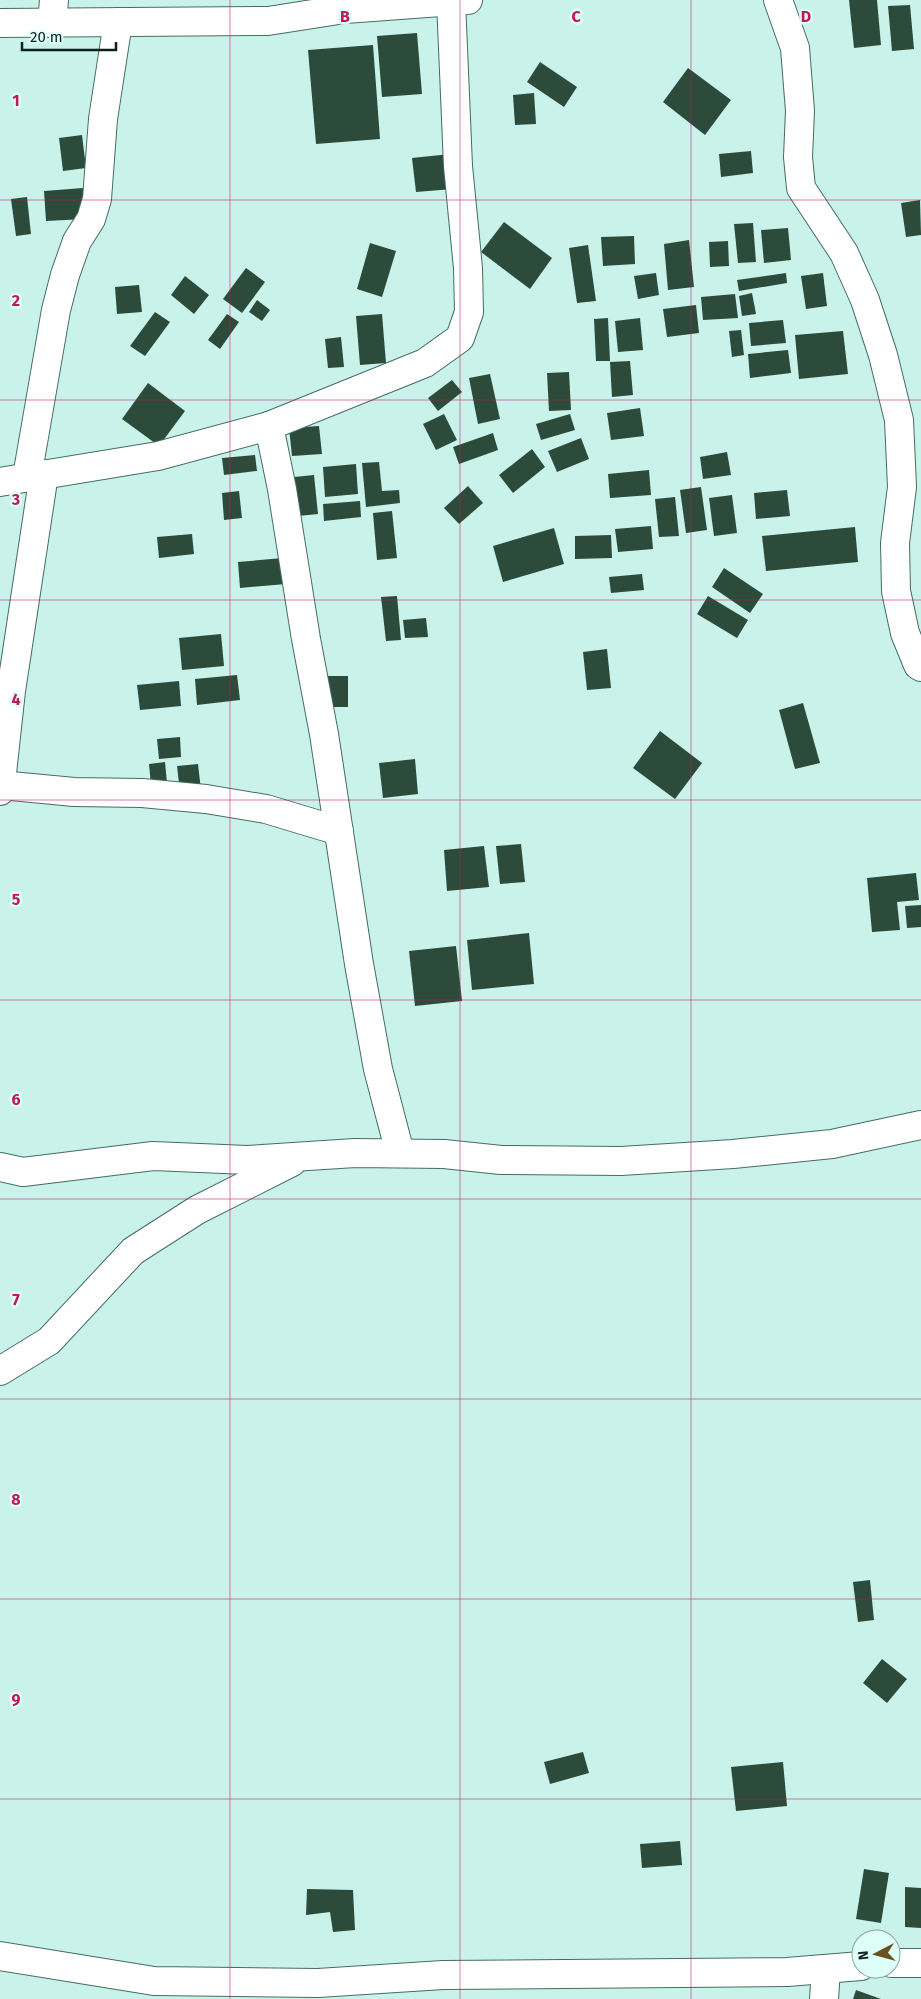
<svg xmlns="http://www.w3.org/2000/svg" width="921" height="1999" viewBox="0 0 921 1999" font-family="'Fira Sans',sans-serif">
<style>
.building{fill:#2c4b3b}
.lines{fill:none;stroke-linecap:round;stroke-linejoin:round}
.street-casing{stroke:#456c65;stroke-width:30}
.street{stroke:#fff;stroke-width:28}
.grid{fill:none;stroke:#c2185b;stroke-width:1;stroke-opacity:0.55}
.grid-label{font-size:16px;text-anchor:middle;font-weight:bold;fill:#c2185b;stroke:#ddfff7;stroke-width:5;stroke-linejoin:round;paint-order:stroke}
</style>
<rect width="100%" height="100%" fill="#c9f3ea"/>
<g class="building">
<path d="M849 0H877L881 45 854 48Z"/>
<path d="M910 5 914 49 892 51 888 6Z"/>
<path d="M417 33 422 94 382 97 377 36Z"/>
<path d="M373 45 380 139 316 144 308 50Z"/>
<path d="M540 62 577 87 564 107 527 82Z"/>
<path d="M688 68 731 100 705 135 663 102Z"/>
<path d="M534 93 536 124 515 125 513 95Z"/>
<path d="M82 135 86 168 63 171 59 138Z"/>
<path d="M751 151 753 173 721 177 719 154Z"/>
<path d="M450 154 453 189 416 192 412 158Z"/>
<path d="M83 188 85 219 46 221 44 191Z"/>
<path d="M27 197 31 234 16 236 11 199Z"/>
<path d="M920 200 921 235 906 237 901 203Z"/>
<path d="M504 222 552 258 530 289 481 252Z"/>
<path d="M753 223 756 262 738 263 734 224Z"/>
<path d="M788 228 791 260 764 263 761 230Z"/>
<path d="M634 236 635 264 603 266 601 237Z"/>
<path d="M689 240 694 287 668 290 664 244Z"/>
<path d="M728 241 729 266 710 267 709 242Z"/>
<path d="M370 243 396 251 382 297 357 289Z"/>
<path d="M588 245 596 301 577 303 569 248Z"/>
<path d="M246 268 265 282 242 313 223 299Z"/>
<path d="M656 273 659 295 638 299 634 276Z"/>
<path d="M786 273 787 283 739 291 737 280Z"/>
<path d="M823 273 827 306 806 309 801 276Z"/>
<path d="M185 276 209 295 194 314 171 295Z"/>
<path d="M139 285 142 312 117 314 115 287Z"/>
<path d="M752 293 756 314 742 316 739 296Z"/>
<path d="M735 294 738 318 703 320 701 297Z"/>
<path d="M257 300 270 310 262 321 249 312Z"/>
<path d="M696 305 699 333 667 337 663 309Z"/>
<path d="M155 312 170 322 145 356 130 346Z"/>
<path d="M227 314 239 322 220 349 208 340Z"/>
<path d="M382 314 386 363 360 365 356 316Z"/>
<path d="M608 318 610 361H596L594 319Z"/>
<path d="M640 318 643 350 618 352 615 321Z"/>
<path d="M783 320 786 343 751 346 749 323Z"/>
<path d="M741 330 744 355 732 357 729 331Z"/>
<path d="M843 331 848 374 799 379 795 335Z"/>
<path d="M341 337 344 367 328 368 325 339Z"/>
<path d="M788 350 791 373 750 378 748 354Z"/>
<path d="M630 361 633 395 612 397 610 362Z"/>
<path d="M569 372 571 410 549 411 547 373Z"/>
<path d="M490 374 500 419 478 424 469 378Z"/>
<path d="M452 380 462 392 438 411 428 398Z"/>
<path d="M148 383 185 411 159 446 122 419Z"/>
<path d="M640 408 644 436 611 440 607 413Z"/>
<path d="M444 414 457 440 436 450 423 424Z"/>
<path d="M570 414 575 430 541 440 536 424Z"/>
<path d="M319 426 322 454 292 456 289 428Z"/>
<path d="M493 433 498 450 459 464 453 447Z"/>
<path d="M581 438 589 459 557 472 548 451Z"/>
<path d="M532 449 545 467 513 493 499 475Z"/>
<path d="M727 452 731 475 703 479 700 457Z"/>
<path d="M255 455 257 471 224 475 222 458Z"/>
<path d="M379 462 382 491 399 490 400 503 366 507 362 463Z"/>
<path d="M356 464 358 494 325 497 323 467Z"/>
<path d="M649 470 651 495 610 498 608 474Z"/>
<path d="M314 475 318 514 298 516 294 477Z"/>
<path d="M468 486 483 503 459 524 444 508Z"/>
<path d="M701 487 707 530 686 533 680 490Z"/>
<path d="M787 490 790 516 756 519 754 493Z"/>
<path d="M239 491 242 518 224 520 222 493Z"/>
<path d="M732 495 737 533 714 536 709 498Z"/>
<path d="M675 497 679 536 659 537 655 499Z"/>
<path d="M360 501 361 517 324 521 323 504Z"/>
<path d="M392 511 397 558 377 560 373 513Z"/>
<path d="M651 526 653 549 618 552 615 529Z"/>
<path d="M855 527 858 562 766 571 762 536Z"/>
<path d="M554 528 564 564 503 582 493 546Z"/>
<path d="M192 534 194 554 159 558 157 537Z"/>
<path d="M611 535 612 558 575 559V536Z"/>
<path d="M283 558 286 584 240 588 238 562Z"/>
<path d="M724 568 763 594 750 613 712 587Z"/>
<path d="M642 574 644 590 611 593 609 577Z"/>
<path d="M397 596 401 640 386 641 381 597Z"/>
<path d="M708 596 748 620 737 638 697 614Z"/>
<path d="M426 618 428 637 405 638 403 620Z"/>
<path d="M221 634 224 666 182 670 179 638Z"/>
<path d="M607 649 611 688 587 690 583 652Z"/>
<path d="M237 675 240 700 197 705 195 679Z"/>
<rect x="324" y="676" width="24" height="31"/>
<path d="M179 681 181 706 140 710 137 685Z"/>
<path d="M803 703 820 763 795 769 779 710Z"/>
<path d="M660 731 702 763 675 799 633 768Z"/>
<path d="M180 737 181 757 159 759 157 739Z"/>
<path d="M415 759 418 794 383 798 379 763Z"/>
<path d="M165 762 167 783 151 785 149 764Z"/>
<path d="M198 764 201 790 180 792 177 766Z"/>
<path d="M521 844 525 882 500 884 496 846Z"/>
<path d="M484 846 489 887 447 891 444 850Z"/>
<path d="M916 873 919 900 897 902 900 930 872 932 867 878Z"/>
<path d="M921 905V927L907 928 905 906Z"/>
<path d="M529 933 534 984 472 990 467 940Z"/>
<path d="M456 946 462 1001 415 1006 409 951Z"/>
<path d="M870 1580 874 1620 858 1622 853 1582Z"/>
<path d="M882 1659 907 1679 887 1703 863 1683Z"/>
<path d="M583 1752 589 1773 550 1784 544 1762Z"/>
<path d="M783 1762 787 1806 736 1811 731 1767Z"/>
<path d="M680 1841 682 1865 642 1868 640 1844Z"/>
<path d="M864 1869 889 1873 881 1923 856 1919Z"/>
<path d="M905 1887 921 1888V1928L905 1927Z"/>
<path d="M307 1889 353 1890 355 1930 333 1932 330 1912 306 1915Z"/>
<path d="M856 1990 881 1999H853Z"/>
</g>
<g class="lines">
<g class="street-casing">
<g id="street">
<path d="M778 0 795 48 800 111 798 157 801 188 844 253 865 300 883 355 899 420 902 487 895 543 896 591 905 633 918 665 921 667"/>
<path d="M0 23 268 21 345 9 468 0"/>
<path d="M52 23 54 0"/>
<path d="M269 426 282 489 306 639 324 734 359 964 378 1069 400 1153"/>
<path d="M27 477 56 310 65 275 77 241 91 219 97 199 103 119 118 22"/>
<path d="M0 482 158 456 269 426 425 363 460 338 469 312 468 268 458 166 451 1"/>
<path d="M0 785 74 792 142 793 206 799 266 809 339 831"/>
<path d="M0 791 11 691 44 474"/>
<path d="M0 1167 23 1172 153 1156 247 1160 355 1153 444 1154 501 1160 621 1161 733 1154 832 1144 921 1125"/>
<path d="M0 1371 49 1341 133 1251 197 1210 292 1162"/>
<path d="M0 1956 154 1981 318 1983 443 1975 787 1972 861 1966"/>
<path d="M891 1963H921"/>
<path d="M824 1999 826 1969"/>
</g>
</g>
<use href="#street" class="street"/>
</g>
<path class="grid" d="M230 0V1999M460 0V1999M691 0V1999M0 200H921M0 400H921M0 600H921M0 800H921M0 1000H921M0 1199H921M0 1399H921M0 1599H921M0 1799H921"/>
<g class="grid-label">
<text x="345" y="22">B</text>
<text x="576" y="22">C</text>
<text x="806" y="22">D</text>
<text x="16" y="106">1</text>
<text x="16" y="306">2</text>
<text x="16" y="505">3</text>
<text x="16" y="705">4</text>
<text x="16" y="905">5</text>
<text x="16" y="1105">6</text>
<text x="16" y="1305">7</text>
<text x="16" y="1505">8</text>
<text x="16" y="1705">9</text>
</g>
<g transform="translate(876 1954) rotate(264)"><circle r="24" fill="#ddfff7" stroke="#8ba59f"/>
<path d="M0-4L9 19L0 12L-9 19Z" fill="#6a5222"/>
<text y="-8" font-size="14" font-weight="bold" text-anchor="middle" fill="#0f1f1c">N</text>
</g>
<path d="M22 42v8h94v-8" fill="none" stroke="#0f1f1c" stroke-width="2.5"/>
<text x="30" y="42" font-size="15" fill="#0f1f1c" stroke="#ddfff7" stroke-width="4" paint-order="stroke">20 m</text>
</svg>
